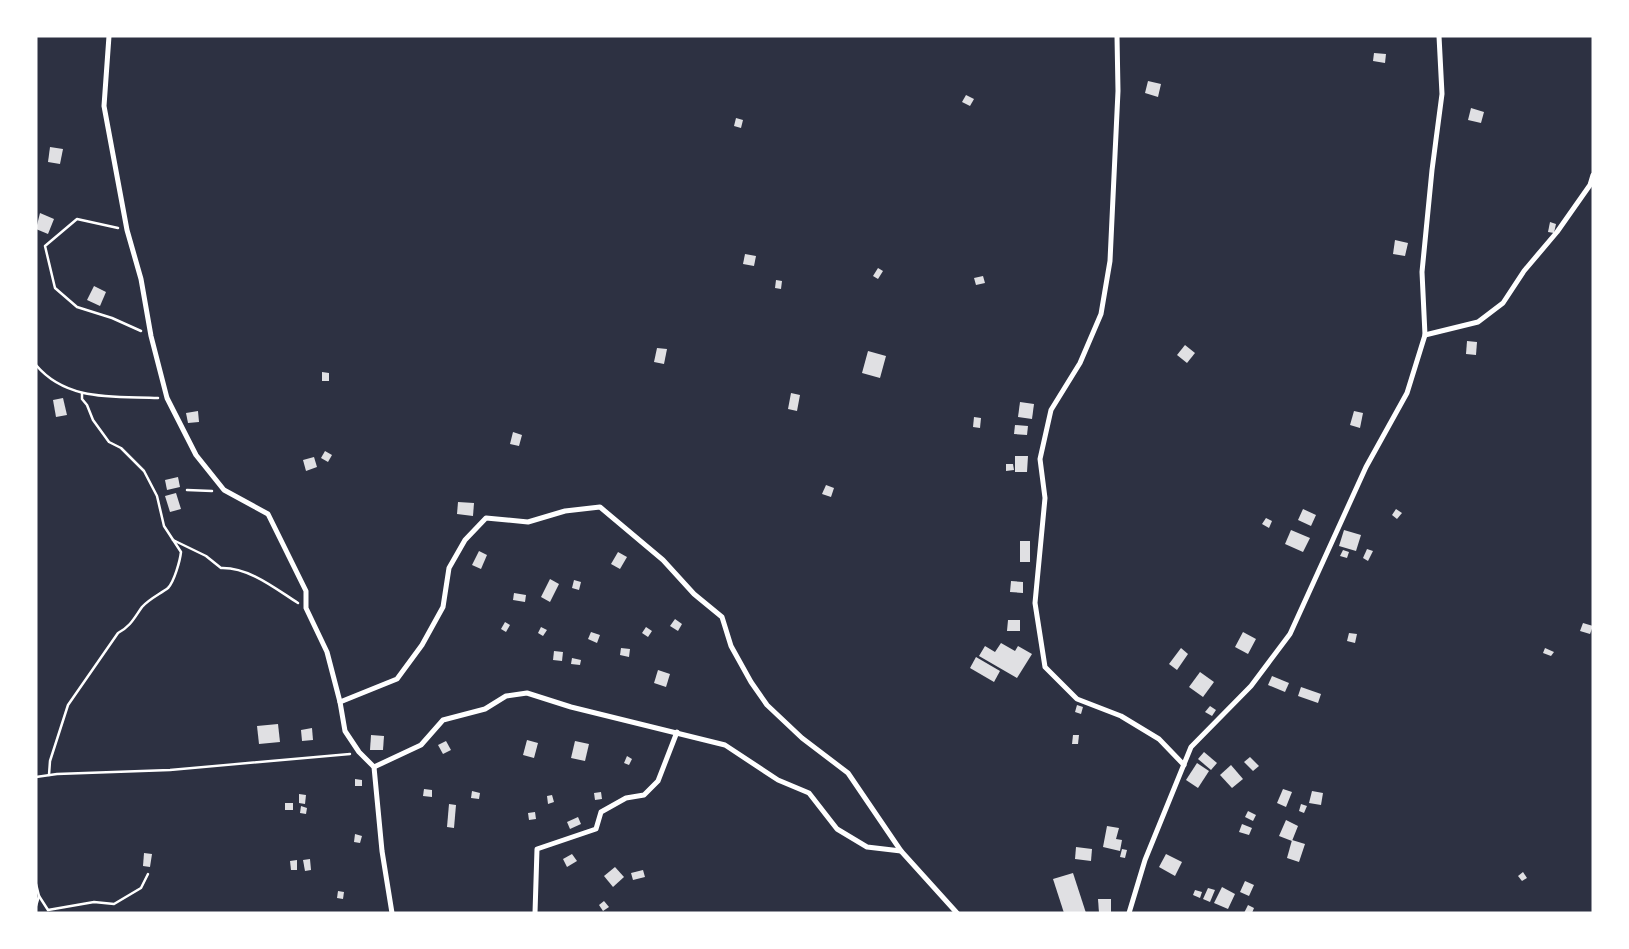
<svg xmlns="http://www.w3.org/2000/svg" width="1629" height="949" viewBox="0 0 1629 949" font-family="Inter,sans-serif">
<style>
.building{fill:#e0e0e3}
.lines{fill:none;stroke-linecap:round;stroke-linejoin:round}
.path{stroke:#fff;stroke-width:2.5}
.minor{stroke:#fff;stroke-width:5}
</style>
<rect width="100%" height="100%" fill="#2d3142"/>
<g class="building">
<path d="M1374 53 1386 54 1385 63 1373 61Z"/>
<path d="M1148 81 1161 84 1158 97 1145 93Z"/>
<path d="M966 95 974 99 970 106 962 102Z"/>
<path d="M1471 108 1484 112 1481 123 1468 120Z"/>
<path d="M736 118 743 120 741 128 734 126Z"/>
<path d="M50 147 63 149 60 164 48 162Z"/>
<path d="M40 213 54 219 48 234 36 229Z"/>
<path d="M1550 222 1556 224 1554 233 1548 232Z"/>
<path d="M1395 240 1408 243 1405 256 1393 254Z"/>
<path d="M745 254 756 256 754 266 743 264Z"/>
<path d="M878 268 883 271 878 279 873 276Z"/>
<path d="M983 276 985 283 976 285 974 278Z"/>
<path d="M776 280 782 281 781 289 775 288Z"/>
<path d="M94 286 106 292 100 306 87 300Z"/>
<path d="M1467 341 1477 342 1476 355 1466 354Z"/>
<path d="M1185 345 1195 353 1187 363 1177 355Z"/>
<path d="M657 348 667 349 664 364 654 362Z"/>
<path d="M868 351 886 356 880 378 862 373Z"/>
<path d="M322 372 329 373V381H322Z"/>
<path d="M791 393 800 395 797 411 788 409Z"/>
<path d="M63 398 67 415 56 417 53 400Z"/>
<path d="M1020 402 1034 404 1032 419 1018 417Z"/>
<path d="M198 411 199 422 188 423 186 413Z"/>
<path d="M1354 411 1363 413 1360 428 1350 425Z"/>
<path d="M974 417 981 418 980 428 973 427Z"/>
<path d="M1015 425 1028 426 1027 435 1014 434Z"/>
<path d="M513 432 522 435 519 446 510 444Z"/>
<path d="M325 451 332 455 328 462 321 458Z"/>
<path d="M1015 456H1028L1027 472H1015Z"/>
<path d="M314 457 317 467 306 471 303 460Z"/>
<path d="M1006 464H1013L1014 470 1006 471Z"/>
<path d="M178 477 180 487 167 490 165 480Z"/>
<path d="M826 485 834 488 831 497 822 494Z"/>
<path d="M176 493 181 509 170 512 165 496Z"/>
<path d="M458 502 474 503 473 516 457 514Z"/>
<path d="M1303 509 1316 515 1311 526 1298 520Z"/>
<path d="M1396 509 1402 513 1397 519 1392 515Z"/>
<path d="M1266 518 1272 521 1269 528 1262 524Z"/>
<path d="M1291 530 1310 538 1303 552 1285 544Z"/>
<path d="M1344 530 1361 535 1356 551 1339 546Z"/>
<rect x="1020" y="541" width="10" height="21"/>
<path d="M1367 549 1373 551 1368 561 1363 558Z"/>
<path d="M1343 550 1349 552 1347 558 1340 556Z"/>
<path d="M479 551 487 555 481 569 472 565Z"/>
<path d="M618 552 627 557 620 569 611 564Z"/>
<path d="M550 579 559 584 550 602 541 597Z"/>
<path d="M574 580 581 582 579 590 572 588Z"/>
<path d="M1011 581 1023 582V593L1010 592Z"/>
<path d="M514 593 526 595 525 602 513 600Z"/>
<path d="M675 619 682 624 678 631 670 626Z"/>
<path d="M1008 620H1020V631H1007Z"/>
<path d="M505 622 510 625 506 632 501 629Z"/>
<path d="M1583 623 1593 626 1590 634 1580 631Z"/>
<path d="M541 627 547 630 543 636 538 633Z"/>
<path d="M646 627 652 631 648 637 642 633Z"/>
<path d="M591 632 600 635 597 643 588 639Z"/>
<path d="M1243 632 1256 639 1248 654 1235 647Z"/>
<path d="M1349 633 1357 634 1355 643 1347 641Z"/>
<path d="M1001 643 1015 651 1018 646 1032 654 1017 678 979 656 985 646 995 652Z"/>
<path d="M621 648 630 649 629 657 620 655Z"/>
<path d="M1181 648 1188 654 1177 670 1169 664Z"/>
<path d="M1545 648 1554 652 1551 656 1543 653Z"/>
<path d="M554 651 563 652 562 661 553 660Z"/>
<path d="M976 657 1000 671 994 682 970 668Z"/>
<path d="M572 658 581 660 580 665 571 664Z"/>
<path d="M658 670 670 674 666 687 654 683Z"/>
<path d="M1200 672 1214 682 1203 697 1189 687Z"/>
<path d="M1272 676 1289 683 1285 692 1268 685Z"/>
<path d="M1301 687 1321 694 1318 703 1298 696Z"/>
<path d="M1077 705 1083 707 1081 714 1075 712Z"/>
<path d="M1210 706 1216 710 1212 716 1205 712Z"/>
<path d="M278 724 280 742 259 744 257 726Z"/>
<path d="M312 728 313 740 302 741 301 730Z"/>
<path d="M371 735 384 736 383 750H370Z"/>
<path d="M1073 735H1079L1078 744H1072Z"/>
<path d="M527 740 538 743 534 758 523 755Z"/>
<path d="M446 741 451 750 443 754 438 745Z"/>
<path d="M575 741 589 744 585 761 571 758Z"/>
<path d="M1204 752 1217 763 1211 770 1198 759Z"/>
<path d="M627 756 632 759 629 765 624 763Z"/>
<path d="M1250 757 1259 766 1253 771 1244 762Z"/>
<path d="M1197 763 1209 771 1198 788 1186 780Z"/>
<path d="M1231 765 1243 779 1232 788 1220 775Z"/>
<path d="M355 779 362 780V786H355Z"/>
<path d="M424 789 432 790V797L423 796Z"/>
<path d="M1283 789 1292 792 1286 807 1277 803Z"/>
<path d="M472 791 480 793 479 799 471 798Z"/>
<path d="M1312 791 1323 793 1321 805 1309 803Z"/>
<path d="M601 792 602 799 595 800 594 793Z"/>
<path d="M299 794 306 795 305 804 299 803Z"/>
<path d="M552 795 554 802 548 804 547 796Z"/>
<rect x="285" y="803" width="8" height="7"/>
<path d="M449 804 456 805 454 828 447 827Z"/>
<path d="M1301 804 1307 806 1304 813 1299 811Z"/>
<path d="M301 806 307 808 306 814 300 813Z"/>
<path d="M1248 811 1256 815 1253 821 1245 817Z"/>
<path d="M535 812 536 819 529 820 528 813Z"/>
<path d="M578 817 581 824 570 829 567 822Z"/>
<path d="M1286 820 1298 826 1292 841 1279 836Z"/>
<path d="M1242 824 1252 828 1249 835 1239 832Z"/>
<path d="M1107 826 1119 828 1116 839 1122 840 1120 851 1103 847Z"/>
<path d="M355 834 362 836 360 843 354 842Z"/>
<path d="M1292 840 1305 844 1299 862 1287 858Z"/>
<path d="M1076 847 1092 849 1091 861 1075 859Z"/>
<path d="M1122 849 1127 850 1125 858 1120 857Z"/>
<path d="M144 853 152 854 150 867 143 866Z"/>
<path d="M572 854 577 861 567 867 563 859Z"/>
<path d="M1166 854 1182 862 1175 876 1159 867Z"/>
<path d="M310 859 311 870 305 871 303 860Z"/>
<path d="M297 860V870H291L290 861Z"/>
<path d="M615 867 624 877 613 887 604 876Z"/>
<path d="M643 870 645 877 633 880 631 873Z"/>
<path d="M1523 872 1527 878 1522 881 1518 876Z"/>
<path d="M1073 873 1086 913H1064L1053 879Z"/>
<path d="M1245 881 1254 885 1249 896 1240 892Z"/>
<path d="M1222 887 1235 894 1228 909 1214 903Z"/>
<path d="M1208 888 1215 890 1210 902 1203 899Z"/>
<path d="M1195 890 1202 892 1200 898 1193 895Z"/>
<path d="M338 891 344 892 343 899 337 898Z"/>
<path d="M1098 899H1111V912L1099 913Z"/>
<path d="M604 901 609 907 603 911 599 905Z"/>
<path d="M1248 905 1254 908 1252 913H1244Z"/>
</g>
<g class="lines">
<g class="path">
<path d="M118 228 77 219 45 246 55 288 77 307 112 318 141 331"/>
<path d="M36 365C67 402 115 396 158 398"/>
<path d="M187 490 212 491"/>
<path d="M173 540 206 556 221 568C249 567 276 589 298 603"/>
<path d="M49 775 50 761 68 705 118 633C131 626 134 618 142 607 149 599 160 594 168 588 174 582 180 561 181 552L164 526 157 496 144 471 121 448 109 442 93 420 87 405 82 399V393"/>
<path d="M36 777 57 774 170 770 350 754"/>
<path d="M36 884 39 896 36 906"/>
<path d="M39 896 48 910 94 902 114 904 141 888 148 874"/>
</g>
<g class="minor">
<path d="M109 36 104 106 127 230 141 279 151 336 167 398 196 455 224 490 268 514 306 591V608L327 652 340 702 345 731 359 752 374 767 382 851 392 913"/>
<path d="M1117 36 1118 91 1110 261 1101 314 1080 363 1051 410 1040 459 1045 498 1035 603 1045 667 1077 699 1121 716 1159 739 1184 765"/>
<path d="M1425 335 1478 322 1503 303 1524 271 1557 232 1590 185 1593 175"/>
<path d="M340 702 397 679 422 645 443 607 449 568 465 540 486 518 528 522 565 511 600 507 663 560 694 594 722 617 731 646 751 682 767 705 802 738 848 773 901 851"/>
<path d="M374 767 421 745 443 720 485 709 506 696 527 693 571 707 725 745 778 780 809 793 837 829 867 847 901 851 957 913"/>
<path d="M535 913 537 849 596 829 601 812 626 798 644 795 658 781 677 732"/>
<path d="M1129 913 1145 860 1191 747 1251 686 1290 634 1366 467 1407 393 1425 335 1422 272 1432 170 1442 94 1439 36"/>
</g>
</g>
<rect width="1629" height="949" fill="none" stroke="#ffffff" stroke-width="75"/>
</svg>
